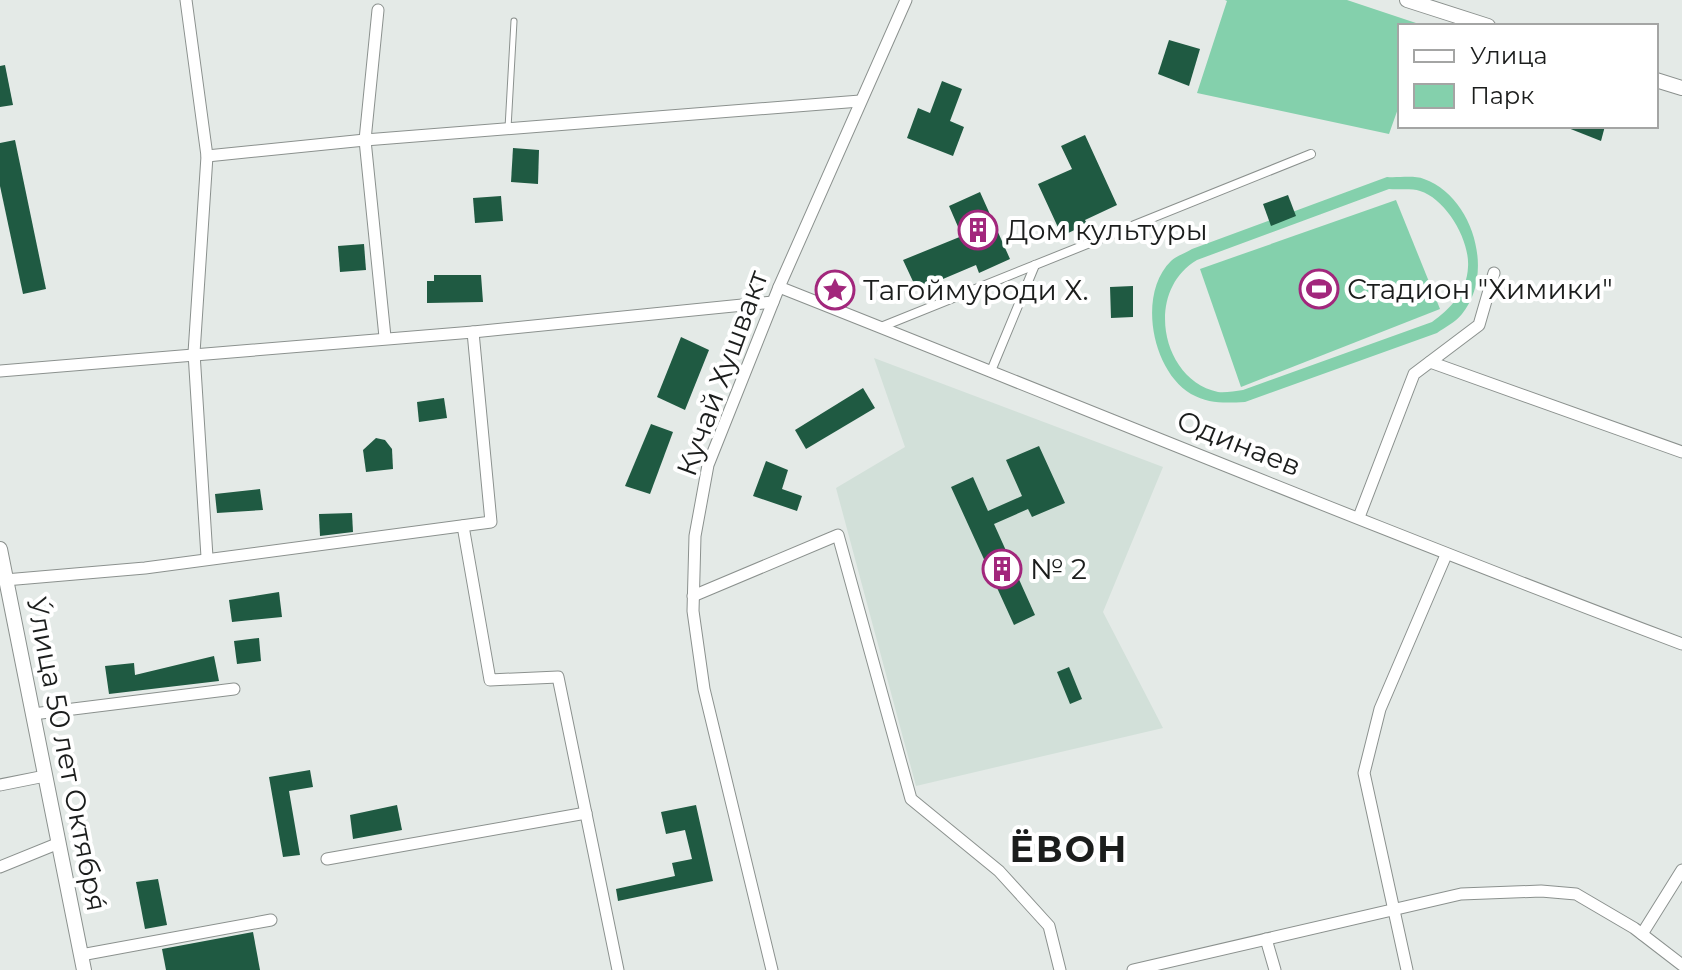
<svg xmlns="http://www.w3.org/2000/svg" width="1682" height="970" viewBox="0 0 1682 970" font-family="Montserrat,sans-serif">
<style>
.built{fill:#d2e0d9}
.green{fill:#84d0ac;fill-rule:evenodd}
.building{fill:#1f5a42}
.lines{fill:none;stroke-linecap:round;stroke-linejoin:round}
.service-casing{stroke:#8b918e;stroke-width:7}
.pedestrian-casing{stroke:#8b918e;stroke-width:10}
.minor-casing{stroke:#8b918e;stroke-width:13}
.tertiary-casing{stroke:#8b918e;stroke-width:16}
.service{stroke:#fff;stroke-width:5}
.pedestrian{stroke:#fff;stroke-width:8}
.minor{stroke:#fff;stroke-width:11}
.tertiary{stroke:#fff;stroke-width:14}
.labels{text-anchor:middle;stroke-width:8;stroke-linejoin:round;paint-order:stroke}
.poi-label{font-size:28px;fill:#1b1d1c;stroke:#fff;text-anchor:start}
.street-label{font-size:28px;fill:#1b1d1c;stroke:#fff}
.district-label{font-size:36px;font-weight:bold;letter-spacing:2px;fill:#1b1d1c;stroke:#fff}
</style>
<rect width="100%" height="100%" fill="#e4eae7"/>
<path class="built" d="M874 358 1163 467 1103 612 1163 728 916 786 836 488 905 447Z"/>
<g class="green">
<path d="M1225 0H1347L1416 23 1417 26H1400V103L1389 134 1197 93 1227 1Z"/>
<path d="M1387 177C1398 178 1414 175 1424 179 1474 197 1495 274 1462 314 1456 322 1445 327 1437 333L1245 402C1225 403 1209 404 1191 394 1152 371 1137 294 1171 261 1176 256 1186 253 1192 249ZM1389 189C1398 190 1412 188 1420 191 1446 199 1470 240 1468 267 1467 292 1450 309 1432 322L1243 390C1235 391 1225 393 1218 392 1161 380 1144 291 1197 260Z"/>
<path d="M1396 200 1440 309 1241 387 1200 269Z"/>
</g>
<g class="building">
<path d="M1169 40 1200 49 1189 86 1158 74Z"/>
<path d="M5 65 13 105 0 107V66Z"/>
<path d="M942 81 962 89 950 121 964 127 953 156 907 138 918 108 930 113Z"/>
<path d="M1563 126H1605L1601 141Z"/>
<path d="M1085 135 1117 205 1085 220 1087 224 1062 236 1038 184 1072 169 1061 146Z"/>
<path d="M15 140 46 289 23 294 0 186V143Z"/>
<path d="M513 148 539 150 538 184 511 182Z"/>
<path d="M980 192 1010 259 979 273 976 265 917 290 903 260 962 236 949 206Z"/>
<path d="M1288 195 1296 216 1271 226 1263 204Z"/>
<path d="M501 196 503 221 475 223 473 198Z"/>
<path d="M364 244 366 270 340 272 338 246Z"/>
<path d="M434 275H481L483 302 427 303V281H434Z"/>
<path d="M1133 286V317L1111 318 1110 287Z"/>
<path d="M681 337 709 350 685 410 657 397Z"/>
<path d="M863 388 875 408 806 449 795 430Z"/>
<path d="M444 398 447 418 419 422 417 402Z"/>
<path d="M651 424 673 432 650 494 625 486Z"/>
<path d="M376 438 385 440 392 449 393 469 366 472 363 450Z"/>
<path d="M1039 446 1065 503 1032 517 1028 509 994 524 1035 615 1014 625 951 487 973 477 988 511 1022 496 1006 460Z"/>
<path d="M766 461 788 470 782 489 802 496 797 511 753 496Z"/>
<path d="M260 489 263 510 217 513 215 494Z"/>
<path d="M352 513 353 532 320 536 319 514Z"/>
<path d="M279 592 282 617 232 622 229 600Z"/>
<path d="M259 638 261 661 237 664 234 641Z"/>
<path d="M214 656 219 681 109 694 105 666 134 663 135 675Z"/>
<path d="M1069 667 1082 699 1070 704 1057 672Z"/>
<path d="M310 770 313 787 289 791 300 855 283 857 269 777Z"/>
<path d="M397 805 402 830 353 839 350 815Z"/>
<path d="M696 805 713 881 618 901 616 889 675 876 672 863 692 859 685 830 666 834 661 812Z"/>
<path d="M158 879 167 925 145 929 136 882Z"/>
<path d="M253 932 260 970H166L162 949Z"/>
</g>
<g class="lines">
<g class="service-casing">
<path id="service" d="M508 128 514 21"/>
</g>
<g class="pedestrian-casing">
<g id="pedestrian">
<path d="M881 327 1311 154"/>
<path d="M991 371 1035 265"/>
</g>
</g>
<g class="minor-casing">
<g id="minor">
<path d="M186 0 207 156 194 353 207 557"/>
<path d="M378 10 365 140 385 337"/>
<path d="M207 156 365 140 860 101"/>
<path d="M779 287C1080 406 1379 530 1682 644"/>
<path d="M1430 362 1682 452"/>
<path d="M0 371 473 332 773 302"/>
<path d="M1359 517 1414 374 1479 325 1494 273"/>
<path d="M463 526 490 680 558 677 618 970"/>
<path d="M5 580 145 568 491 522 473 332"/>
<path d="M693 596 838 535 911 799 999 871 1049 926 1060 970"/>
<path d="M33 714 234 689"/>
<path d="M0 785 45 776"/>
<path d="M327 859 586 813"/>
<path d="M0 867 59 843"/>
<path d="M1642 934 1682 870"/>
<path d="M1266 939 1275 970"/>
<path d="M81 955 271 920"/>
<path d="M772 970 704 689 693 611 695 536 708 465 779 287 906 0"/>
<path d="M1133 970 1461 894 1541 891 1576 894 1634 928 1682 965"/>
<path d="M1407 970 1364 773 1380 709 1446 555"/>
</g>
</g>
<g class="tertiary-casing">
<g id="tertiary">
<path d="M1407 0 1488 26"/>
<path d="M1656 80 1682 88"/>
<path d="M0 549 84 970"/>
</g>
</g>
<use href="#service" class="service"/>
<use href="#pedestrian" class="pedestrian"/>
<use href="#minor" class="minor"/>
<use href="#tertiary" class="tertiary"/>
</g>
<defs>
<g id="building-ring" transform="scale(2)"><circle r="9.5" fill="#fff" stroke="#a2277c" stroke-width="1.5"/><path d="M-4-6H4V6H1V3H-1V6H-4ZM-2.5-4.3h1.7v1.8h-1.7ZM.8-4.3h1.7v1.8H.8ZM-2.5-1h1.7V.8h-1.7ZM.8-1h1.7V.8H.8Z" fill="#a2277c"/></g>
<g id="stadium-ring" transform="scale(2)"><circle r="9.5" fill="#fff" stroke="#a2277c" stroke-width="1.5"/><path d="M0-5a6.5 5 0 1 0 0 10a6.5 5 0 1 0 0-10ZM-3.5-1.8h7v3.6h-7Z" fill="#a2277c"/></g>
<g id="sight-ring" transform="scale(2)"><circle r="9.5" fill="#fff" stroke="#a2277c" stroke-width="1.5"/><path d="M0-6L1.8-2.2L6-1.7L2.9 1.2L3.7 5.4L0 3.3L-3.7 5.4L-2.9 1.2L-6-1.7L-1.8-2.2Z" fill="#a2277c"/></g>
</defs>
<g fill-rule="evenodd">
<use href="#building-ring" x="978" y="230"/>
<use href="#stadium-ring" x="1319" y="289"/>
<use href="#sight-ring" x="835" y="290"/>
<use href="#building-ring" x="1002" y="569"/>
</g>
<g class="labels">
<g class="poi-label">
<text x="1006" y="240">Дом культуры</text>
<text x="1347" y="299">Стадион "Химики"</text>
<text x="863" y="300">Тагоймуроди Х.</text>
<text x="1030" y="579">№ 2</text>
</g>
<g class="street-label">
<text transform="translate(722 373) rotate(-70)" y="10">Кучай Хушвакт</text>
<text transform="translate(1239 443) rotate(22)" y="10">Одинаев</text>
<text transform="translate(67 754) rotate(79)" y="10">У́лица 50 лет Октября́</text>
</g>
<g class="district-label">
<text x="1069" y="862">ЁВОН</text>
</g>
</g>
<rect x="1398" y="24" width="260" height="104" fill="#ffffff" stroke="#a4a5a4" stroke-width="2"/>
<rect x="1414" y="50" width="40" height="12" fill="#ffffff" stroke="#a4a5a4" stroke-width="2"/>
<text x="1470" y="64" font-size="24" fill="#1b1d1c">Улица</text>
<rect x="1414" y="84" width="40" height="24" fill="#84d0ac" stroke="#a4a5a4" stroke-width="2"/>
<text x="1470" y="104" font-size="24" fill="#1b1d1c">Парк</text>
</svg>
